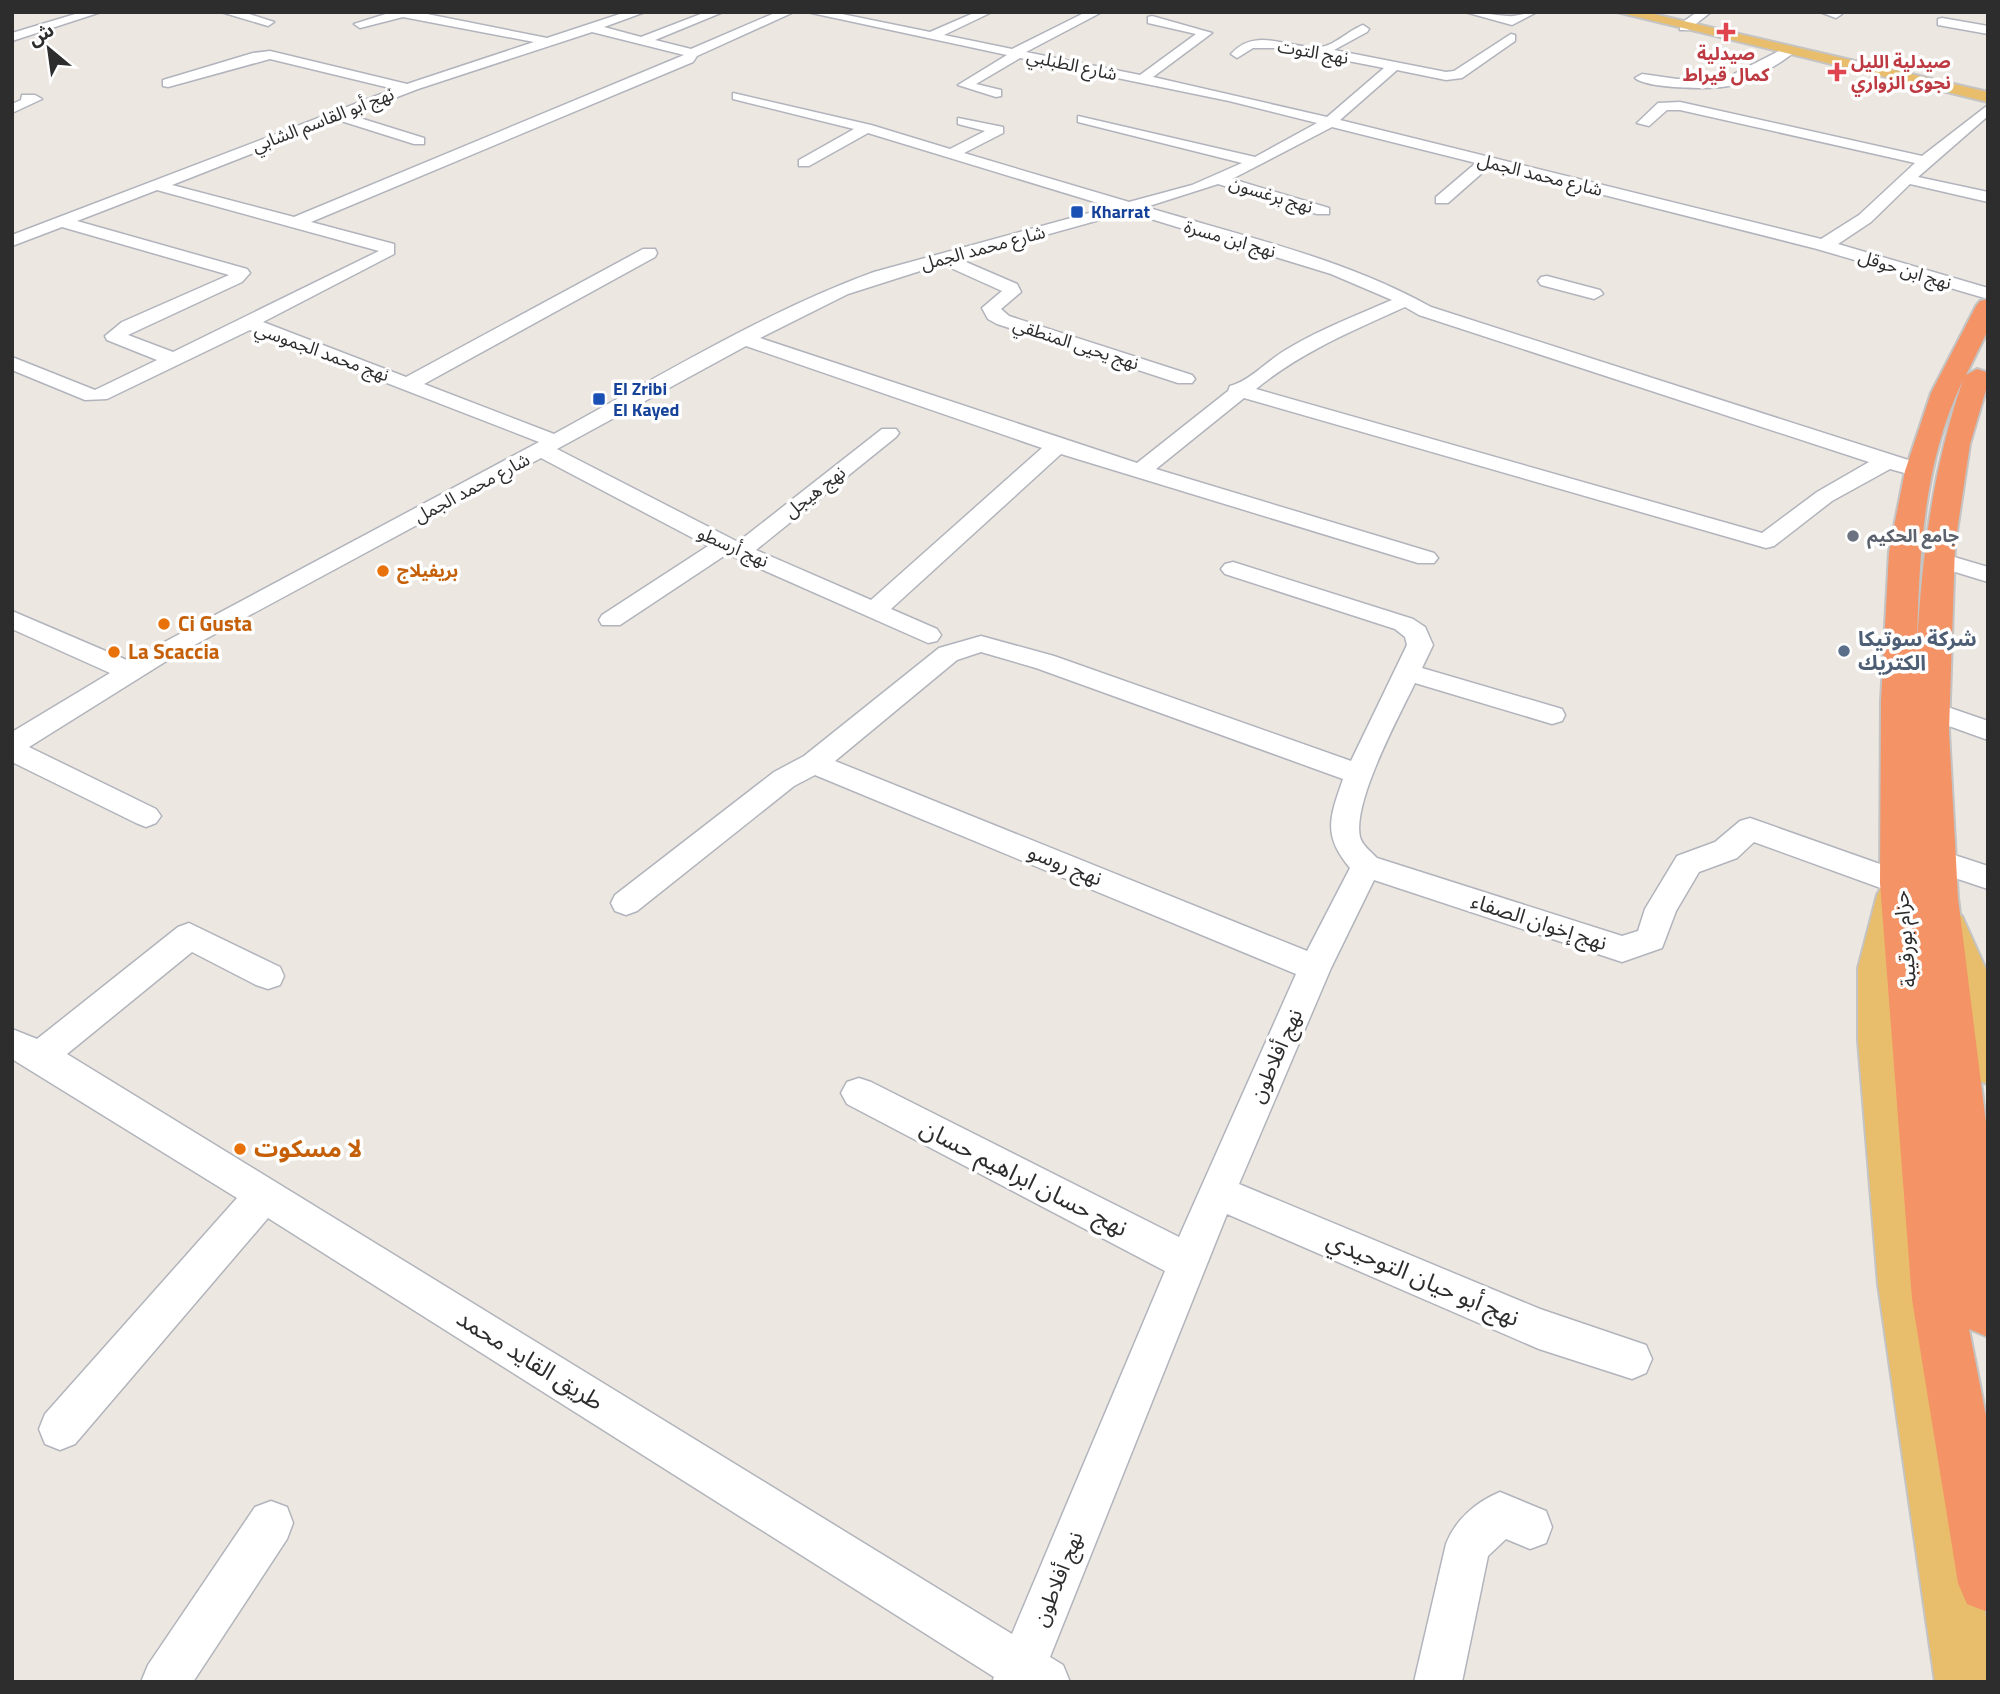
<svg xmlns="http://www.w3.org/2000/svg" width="2000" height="1694" viewBox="0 0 2000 1694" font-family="'Titillium Web','Noto Sans Arabic',sans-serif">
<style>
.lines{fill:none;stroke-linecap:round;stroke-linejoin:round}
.minor-casing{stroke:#b1b4bc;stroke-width:3}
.major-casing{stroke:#c4c4c4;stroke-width:4}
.highway-casing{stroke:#c4c4c4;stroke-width:4}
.minor{fill:#fff;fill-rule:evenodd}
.major{fill:#e8bd6b;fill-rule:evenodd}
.highway{fill:#f49365;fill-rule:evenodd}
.health-dot{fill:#e0444e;stroke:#fff;stroke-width:2.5}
.transit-dot{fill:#1a4fb4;stroke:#fff;stroke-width:2.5}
.worship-dot{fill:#6b7280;stroke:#fff;stroke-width:2.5}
.food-dot{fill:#e8710a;stroke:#fff;stroke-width:2.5}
.service-dot{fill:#5c6f8a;stroke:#fff;stroke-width:2.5}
.labels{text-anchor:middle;stroke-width:7;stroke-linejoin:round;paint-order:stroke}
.far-street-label{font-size:18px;fill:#2d2d2d;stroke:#fff}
.far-health-label{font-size:18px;font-weight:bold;fill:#be3a42;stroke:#fff}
.far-transit-label{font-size:18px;font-weight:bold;fill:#164399;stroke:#fff;text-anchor:start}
.far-worship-label{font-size:18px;font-weight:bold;fill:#5b616d;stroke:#fff;text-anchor:start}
.far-food-label{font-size:18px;font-weight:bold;fill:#c56008;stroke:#fff;text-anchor:start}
.food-label{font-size:21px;font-weight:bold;fill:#c56008;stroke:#fff;text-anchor:start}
.service-label{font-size:21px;font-weight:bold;fill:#4e5e75;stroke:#fff;text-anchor:start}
.street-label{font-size:21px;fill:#2d2d2d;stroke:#fff}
.near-food-label{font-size:24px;font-weight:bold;fill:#c56008;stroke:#fff;text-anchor:start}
.near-street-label{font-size:24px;fill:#2d2d2d;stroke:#fff}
</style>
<rect width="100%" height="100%" fill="#ede7e1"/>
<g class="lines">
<g class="minor-casing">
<g id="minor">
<path d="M82 12H101L12 41V33Z"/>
<path d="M221 12H243L274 22 268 26Z"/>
<path d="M392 12H417L547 38 626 12H645L604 27 641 37 706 12H723L655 40 691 49 777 12H794L697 56 693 62 311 222 394 244V254L263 322 406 377 643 249H655L657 253 655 257 424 384 554 434C659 377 762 313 874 272L1111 207 868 133 809 166H799V160L854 129 733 99V93L871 125 950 149 985 131 958 124V118L1003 127V133L964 153 1129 202 1192 185 1242 163 1078 122V116L1255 157 1317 123 1229 101 1020 58 976 84 1001 90V96L996 97 958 85 1007 55 807 12H832L930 32 976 12H992L944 35 1012 49 1086 12H1102L1026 52 1140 75 1196 34 1148 23V17L1152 16 1212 33 1153 77 1327 117 1384 68 1282 48H1253L1237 58 1231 54C1256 26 1288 49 1319 47 1333 47 1349 30 1363 25L1369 29 1367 32 1334 50 1446 72 1454 71 1511 34 1515 35V41L1462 78 1446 80 1397 70 1340 120 1821 239 1859 215 1915 163 1680 110H1667L1649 126 1637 123 1658 103 1680 102 1922 156 1988 105V116L1918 177 1988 192V202L1910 184 1871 222 1838 244 1988 288V299L1817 249 1490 166 1448 203H1436V197L1476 163 1332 127 1232 179 1329 208V214H1317L1218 184 1146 207C1242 236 1343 258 1431 307L1927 466 1930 471 1919 477 1890 469 1832 501 1774 546 1766 548 1244 398 1156 469 1434 553 1438 558 1434 563H1418L1061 454 891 609 937 629 941 635 937 641 928 643 727 554 620 625H602L599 620 602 615 708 546 541 458 176 655 29 747 156 809 161 816 156 823 146 827 136 823 12 762V732L110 673 12 629V611L129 661 539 442 250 330 107 399 85 400 12 370V357L95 390 157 360 107 340 105 336 122 322 229 275 62 227 12 246V235L394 89 270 59 168 87 163 86V80L253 53 270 51 407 84 534 42 403 17 360 28 354 24ZM592 32 684 55 294 217 172 185 338 120 414 144H424V138L350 115 418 89ZM157 190 379 251 173 352 128 335 242 282 250 273 247 269 77 221ZM1128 212 1331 274 1392 300C1357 315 1321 329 1289 348 1270 358 1250 381 1230 386L1228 391 1137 463 760 338 848 294 942 264 1002 291 982 308 988 319 997 324 1178 383H1192L1195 379 1192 375 1009 316 1001 309 1021 292 1017 284 959 259ZM1405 307 1419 315 1869 462 1817 492 1762 533 1256 389C1301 352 1352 331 1405 307ZM746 346 1042 448 871 600 756 550 896 437 899 433 896 429H882L738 542 557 449Z"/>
<path d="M1465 12C1480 12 1493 15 1507 16 1516 17 1527 12 1537 12L1512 25Z"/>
<path d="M1697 12H1711L1688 30H1680V24Z"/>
<path d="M1820 12H1841L1842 14 1836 18Z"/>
<path d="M1942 18 1988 26V34L1938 25V19Z"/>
<path d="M1785 48 1795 51C1782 64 1751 79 1733 85 1716 90 1648 89 1635 78L1642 74 1677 79 1726 78Z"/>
<path d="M22 95H35L42 99 12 113V104L21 100Z"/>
<path d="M1547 276 1600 290 1603 294 1594 299 1541 285 1538 281 1541 277Z"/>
<path d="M1937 552 1988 567V582L1929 564 1925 559 1929 554Z"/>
<path d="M1233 562 1413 619 1425 627 1433 645 1422 668 1562 709 1565 715 1562 721 1552 724 1415 683C1399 716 1352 803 1360 837 1362 845 1371 852 1377 858L1622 936 1638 931 1645 909 1677 856 1715 842 1740 821 1750 818 1911 875 1915 883 1911 891 1900 895 1754 842 1737 858 1699 872 1676 911 1662 948 1622 962 1374 880 1331 968 1239 1184 1540 1309 1646 1345 1652 1359 1646 1373 1632 1379 1539 1349 1227 1214 1050 1657 1063 1665 1070 1682H992L994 1677 268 1218 75 1444 60 1450 45 1444 39 1429 45 1414 237 1198 12 1059V1029L37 1039 178 927 189 923 280 967 284 976 280 985 268 989 256 985 192 952 67 1054 1012 1634 1165 1271 847 1104 841 1093 847 1082 859 1078 871 1082 1179 1237 1296 974 815 775 794 786 637 911 626 915 615 911 611 903 615 895 774 772 804 756 939 648 981 636 1054 656 1351 761 1407 645 1405 637 1395 629 1225 574 1221 569 1225 564ZM981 652 1036 668 1343 779C1330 817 1322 835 1350 868L1307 951 835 761 957 660Z"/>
<path d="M1930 701 1988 721V740L1921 716 1917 710 1921 704Z"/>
<path d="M1933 848 1988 866V889L1922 867 1918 859 1922 851Z"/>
<path d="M1500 1492 1546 1511 1552 1527 1546 1543 1530 1549 1506 1539 1488 1556 1462 1682H1414L1446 1544C1455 1520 1476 1502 1500 1492Z"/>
<path d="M271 1501 287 1507 293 1523 287 1539 193 1682H141L148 1665 255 1507Z"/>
</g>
</g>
<g class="major-casing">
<g id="major">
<path d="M1617 12H1645L1988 92V102Z"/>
<path d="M1897 880 1911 884 1917 895 1900 968 1902 1040 1928 1284 1988 1629V1682H1935L1878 1284 1858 1040V968L1877 895 1883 884Z"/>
<path d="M1948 911 1962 916 1988 974V1084L1972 1079 1966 1065 1955 998 1928 927 1934 916Z"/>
</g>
</g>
<g class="highway-casing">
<path id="highway" d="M1988 299V330L1966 375 1977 369 1986 372 1988 383 1970 444 1955 545 1949 731 1958 898 1988 1139V1337L1969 1329 1988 1426V1612L1967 1604 1958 1583 1912 1299 1880 883 1881 701 1889 552 1905 471 1931 393 1976 306 1980 301ZM1963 380C1933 467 1922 555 1917 646 1919 557 1923 462 1963 380Z"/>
</g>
<use href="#minor" class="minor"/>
<use href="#major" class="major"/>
<use href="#highway" class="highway"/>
</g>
<g class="health-dot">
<path d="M1722.5 21.5h7v7h7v7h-7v7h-7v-7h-7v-7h7z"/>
<path d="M1833.5 61.5h7v7h7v7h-7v7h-7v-7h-7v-7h7z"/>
</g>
<g class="transit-dot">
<rect x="1070" y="205" width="14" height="14" rx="3.5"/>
<rect x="592" y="392" width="14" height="14" rx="3.5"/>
</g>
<circle class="worship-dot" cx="1853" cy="536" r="7"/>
<g class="food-dot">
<circle cx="383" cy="571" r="7"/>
<circle cx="164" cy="624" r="7"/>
<circle cx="114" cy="652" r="7"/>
<circle cx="240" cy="1149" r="7"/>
</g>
<circle class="service-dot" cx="1844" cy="651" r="7"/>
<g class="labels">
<g class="far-street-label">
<text transform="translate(1313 52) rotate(10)" y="6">نهج التوت</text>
<text transform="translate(1072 65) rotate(12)" y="6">شارع الطبلبي</text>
<text transform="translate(323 120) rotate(-21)" y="6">نهج أبو القاسم الشابي</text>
<text transform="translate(1540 175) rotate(14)" y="6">شارع محمد الجمل</text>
<text transform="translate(1271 195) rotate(17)" y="6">نهج برغسون</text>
<text transform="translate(1230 239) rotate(16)" y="6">نهج ابن مسرة</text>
<text transform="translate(983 248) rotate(-15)" y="6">شارع محمد الجمل</text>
<text transform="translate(1905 270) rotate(17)" y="6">نهج ابن حوقل</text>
<text transform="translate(1076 344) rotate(18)" y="6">نهج يحيى المنطقي</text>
<text transform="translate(322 352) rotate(20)" y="6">نهج محمد الجموسي</text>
<text transform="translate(472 488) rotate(-28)" y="6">شارع محمد الجمل</text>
<text transform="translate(815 492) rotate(-38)" y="6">نهج هيجل</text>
<text transform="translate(733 547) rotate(24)" y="6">نهج أرسطو</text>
</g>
<g class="far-health-label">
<text x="1726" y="60">صيدلية<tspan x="1726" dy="21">كمال قيراط</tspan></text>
<text x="1851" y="68" text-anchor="start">صيدلية الليل<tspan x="1851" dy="21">نجوى الزواري</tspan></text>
</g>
<g class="far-transit-label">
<text x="1091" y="218">Kharrat</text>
<text x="613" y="395">El Zribi<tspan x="613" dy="21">El Kayed</tspan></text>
</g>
<g class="far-worship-label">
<text x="1867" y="542">جامع الحكيم</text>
</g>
<g class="far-food-label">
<text x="397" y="577">بريفيلاج</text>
</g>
<g class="food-label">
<text x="178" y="631">Ci Gusta</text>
<text x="128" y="659">La Scaccia</text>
</g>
<g class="service-label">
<text x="1858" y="646">شركة سوتيكا<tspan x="1858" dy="24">الكتريك</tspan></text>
</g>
<g class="street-label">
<text transform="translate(1065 865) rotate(22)" y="7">نهج روسو</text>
<text transform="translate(1539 922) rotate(18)" y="7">نهج إخوان الصفاء</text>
<text transform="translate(1905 939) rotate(-95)" y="7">حزام بورقيبة</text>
<text transform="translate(1276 1056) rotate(-66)" y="7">نهج أفلاطون</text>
<text transform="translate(1058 1579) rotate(-68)" y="7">نهج أفلاطون</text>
</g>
<g class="near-food-label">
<text x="254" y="1157">لا مسكوت</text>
</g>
<g class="near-street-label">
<text transform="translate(1024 1178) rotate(27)" y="8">نهج حسان ابراهيم حسان</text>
<text transform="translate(1423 1279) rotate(23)" y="8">نهج أبو حيان التوحيدي</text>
<text transform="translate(530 1360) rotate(32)" y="8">طريق القايد محمد</text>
</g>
</g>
<rect width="2000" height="1694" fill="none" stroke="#2d2d2d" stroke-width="28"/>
<g transform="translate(49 49) rotate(331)" stroke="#ffffff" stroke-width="5" paint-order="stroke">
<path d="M0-5L12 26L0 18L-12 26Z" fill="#2d2d2d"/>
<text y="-10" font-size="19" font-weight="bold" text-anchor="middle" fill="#2d2d2d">ش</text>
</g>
</svg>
